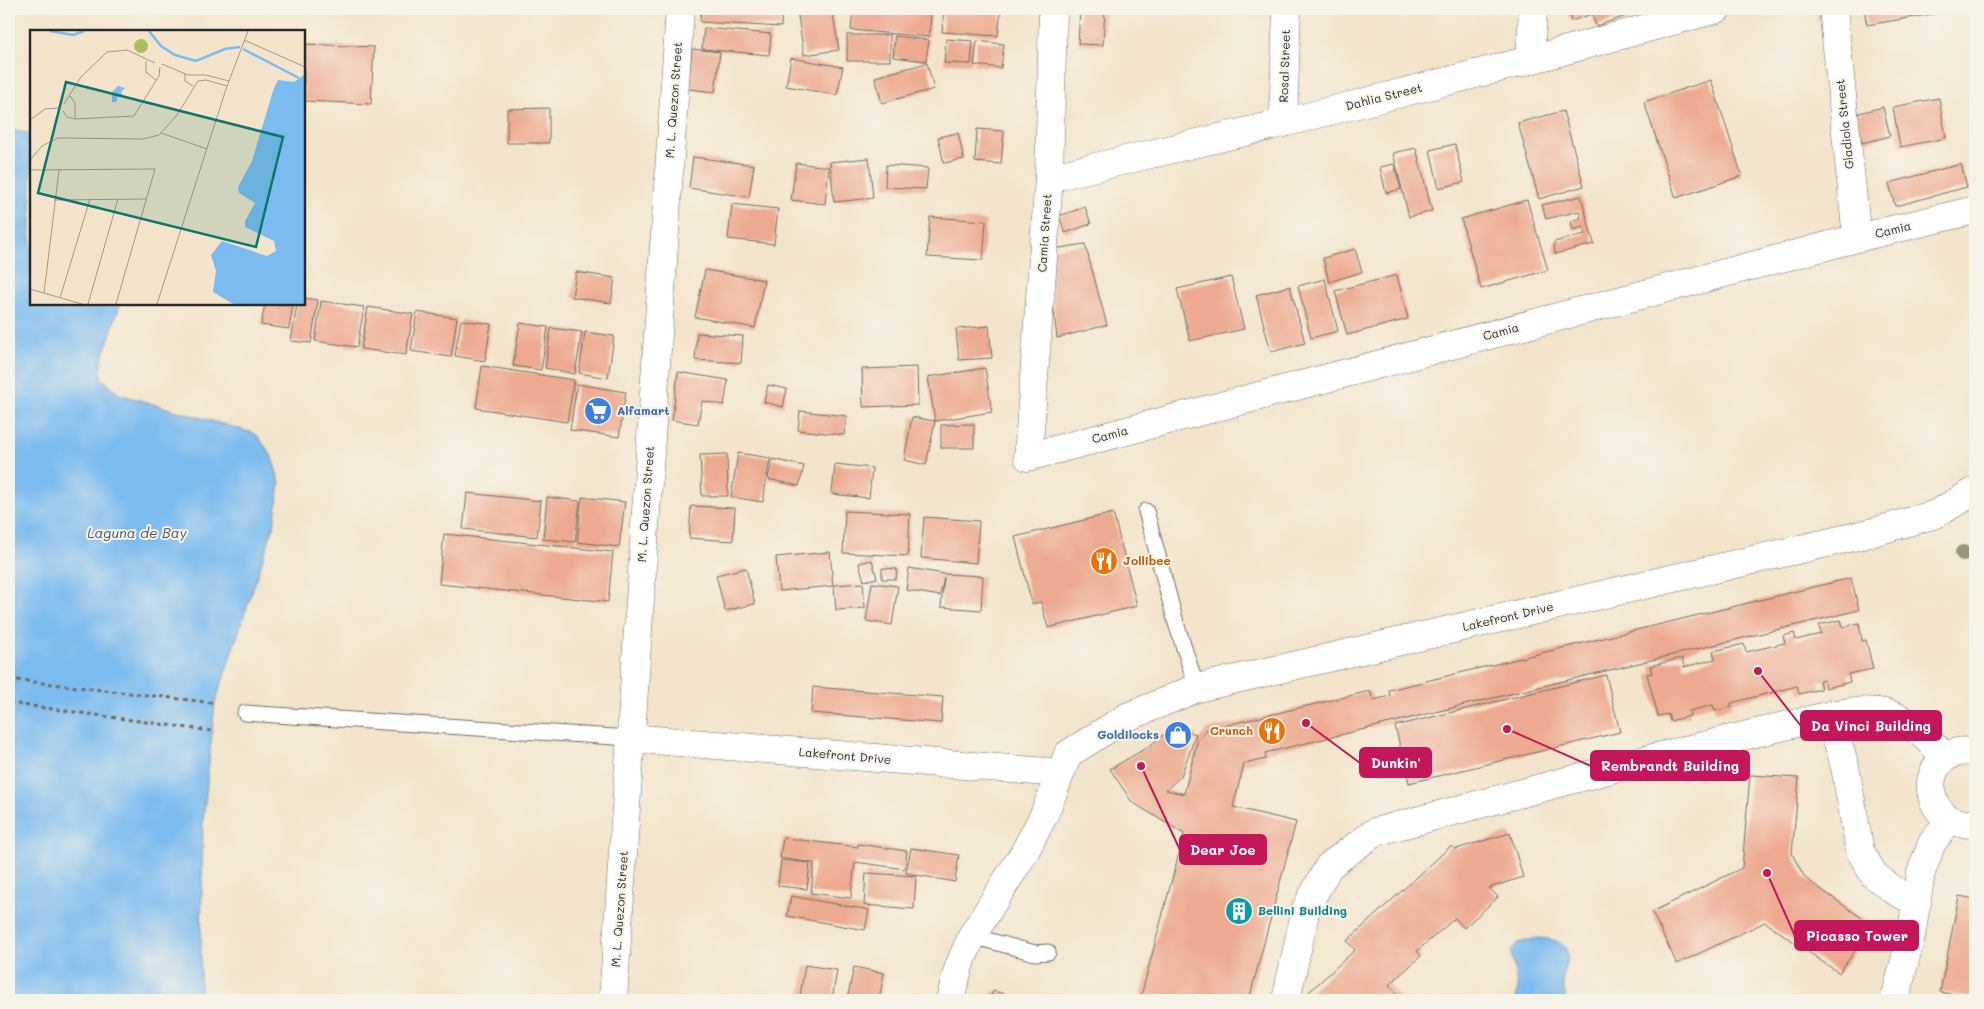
<svg xmlns="http://www.w3.org/2000/svg" width="1984" height="1009" viewBox="0 0 1984 1009" font-family="Mali,sans-serif">
<style>
.water{fill:#7bbbef;stroke:#53738d}
.building{fill:#edaa90}
.lines{fill:none;stroke-linecap:round;stroke-linejoin:round}
.lane-casing{stroke:#716c63;stroke-width:17}
.street-casing{stroke:#716c63;stroke-width:29}
.secondary-casing{stroke:#716c63;stroke-width:29}
.path{stroke:#716c63;stroke-width:3;stroke-dasharray:4 4;stroke-linecap:butt}
.lane{stroke:#fff;stroke-width:15}
.street{stroke:#fff;stroke-width:28}
.secondary{stroke:#fff;stroke-width:28}
.tree{fill:#9a967c}
.labels{text-anchor:middle;stroke-width:4;stroke-linejoin:round;paint-order:stroke}
.street-label{font-size:12px;fill:#2b2b2b;stroke:#f7f3e8}
.shop-label{font-size:12px;font-weight:bold;fill:#366cbe;stroke:#f7f3e8;text-anchor:start}
.food-label{font-size:12px;font-weight:bold;fill:#c56008;stroke:#f7f3e8;text-anchor:start}
.culture-label{font-size:12px;font-weight:bold;fill:#0d838f;stroke:#f7f3e8;text-anchor:start}
.water-label{font-size:14px;font-style:italic;fill:#435666;stroke:#f7f3e8}
.inset-river{fill:none;stroke:#7bbbef;stroke-width:2.5}
.inset-road{fill:none;stroke:#a39a8b;stroke-width:1}
.view{fill:#0f766e;fill-opacity:0.15;stroke:#0f766e;stroke-width:2.5}
.inset-edge{fill:none;stroke:#2b2b2b;stroke-width:2.5}
.leader{fill:none;stroke:#c2185b;stroke-width:2}
.callout-dot{fill:#c2185b;stroke:#f7f3e8;stroke-width:2}
.callout{fill:#c2185b;stroke:#c2185b;stroke-width:2}
.callout-label{font-size:14px;text-anchor:middle;font-weight:bold;fill:#fff}
</style>
<rect width="100%" height="100%" fill="#f7f3e8"/>
<filter id="ink" filterUnits="userSpaceOnUse"><feTurbulence type="fractalNoise" baseFrequency=".02" numOctaves="2"/><feDisplacementMap in="SourceGraphic" scale="10" xChannelSelector="R" yChannelSelector="G"/><feConvolveMatrix kernelMatrix="1 2 1 2 8 2 1 2 1" color-interpolation-filters="sRGB"/></filter>
<filter id="wash" filterUnits="userSpaceOnUse"><feTurbulence type="fractalNoise" baseFrequency=".0096" numOctaves="4" result="noise"/><feDisplacementMap in="SourceGraphic" scale="20" xChannelSelector="R" yChannelSelector="G"/><feGaussianBlur stdDeviation="1.12" result="paint"/><feColorMatrix in="noise" values="0 0 0 0 0 0 0 0 0 0 0 0 0 0 0 0 0 1.4 0 .05"/><feComposite in="paint" operator="in"/></filter>
<g filter="url(#wash)">
<rect width="100%" height="100%" fill="#f3e4cb"/>
<g class="water">
<path d="M9 130 31 134V304H120L101 363V378L119 394 256 434 271 455 280 483 274 525 215 703 203 821 200 1000H9Z"/>
<path d="M1538 938C1550 939 1568 940 1567 957 1567 964 1563 970 1563 976 1562 984 1565 992 1566 1000H1514L1518 989 1511 952 1518 943Z"/>
</g>
<g id="blocks">
<g class="building">
<path d="M701 9H782L781 27 700 22Z"/>
<path d="M797 9H832L839 50 804 55Z"/>
<path d="M853 9 931 14 929 37 851 30Z"/>
<path d="M944 9H1001L998 36 942 32Z"/>
<path d="M1080 9H1105L1103 45 1078 44Z"/>
<path d="M1567 9H1587L1589 15 1571 21Z"/>
<path d="M1590 9H1647L1596 26Z"/>
<path d="M1864 9H1945V12L1867 25Z"/>
<path d="M704 28 771 34 769 55 702 49Z"/>
<rect x="847" y="35" width="43" height="26"/>
<path d="M895 36 929 40 926 61 893 57Z"/>
<path d="M946 39 973 41 971 64 944 63Z"/>
<path d="M977 41 1004 44 1001 68 974 65Z"/>
<path d="M304 44 374 47 371 104 304 101Z"/>
<path d="M692 49 720 52 715 92 688 89Z"/>
<path d="M791 58 843 67 837 95 786 86Z"/>
<path d="M927 63 934 89 882 103 875 77Z"/>
<path d="M1711 80 1742 176 1676 198 1644 102Z"/>
<path d="M1939 98 1946 138 1900 147 1893 107Z"/>
<path d="M1883 107 1890 136 1862 143 1855 114Z"/>
<path d="M549 108V143H507V109Z"/>
<path d="M1563 111 1584 186 1539 199 1518 123Z"/>
<path d="M977 129 1004 131 1001 164 975 162Z"/>
<path d="M958 133 964 159 944 163 938 137Z"/>
<path d="M1455 144 1464 182 1439 188 1430 150Z"/>
<path d="M1416 148 1432 211 1409 217 1393 153Z"/>
<path d="M693 157 754 165 749 197 689 188Z"/>
<path d="M869 158 873 198 834 202 830 162Z"/>
<path d="M796 163 829 167 825 204 791 200Z"/>
<path d="M1394 164 1401 189 1386 193 1380 167Z"/>
<path d="M1961 164 1967 187 1895 206 1889 183Z"/>
<path d="M886 165 928 168 926 189 885 187Z"/>
<path d="M1581 196 1594 244 1555 254 1554 242 1585 234 1583 227 1573 230 1571 221 1581 218 1579 211 1546 219 1542 205Z"/>
<path d="M1527 200 1548 270 1481 289 1461 219Z"/>
<path d="M732 204 778 209 774 244 728 239Z"/>
<path d="M1085 207 1091 224 1065 233 1059 216Z"/>
<path d="M930 217 986 221 983 260 927 257Z"/>
<path d="M1085 244 1107 325 1057 338 1047 250Z"/>
<path d="M1355 249 1362 272 1329 282 1323 258Z"/>
<path d="M705 270 764 280 755 328 695 317Z"/>
<path d="M576 272 615 278 611 303 572 297Z"/>
<path d="M1397 275 1408 319 1347 335 1335 291Z"/>
<path d="M1231 277 1244 329 1190 341 1177 289Z"/>
<path d="M1325 279 1338 331 1311 338 1298 286Z"/>
<path d="M1290 286 1305 343 1271 352 1256 295Z"/>
<path d="M304 298 318 300 311 343 291 341 297 304H304Z"/>
<path d="M321 301 364 307 357 347 315 341Z"/>
<path d="M265 304H293L289 329 261 325Z"/>
<path d="M368 307 413 314 406 355 361 349Z"/>
<path d="M417 312 457 318 451 357 411 351Z"/>
<path d="M461 320 491 324 485 361 455 356Z"/>
<path d="M520 323 548 327 541 370 513 366Z"/>
<path d="M989 326 992 358 959 360 956 329Z"/>
<path d="M551 328 582 332 575 374 545 368Z"/>
<path d="M585 332 614 336 608 378 579 373Z"/>
<path d="M697 333 743 336 741 363 695 360Z"/>
<path d="M482 366 574 380 567 422 476 408Z"/>
<path d="M917 367 918 405 863 407 862 369Z"/>
<path d="M985 368 992 412 935 421 928 377Z"/>
<path d="M678 372 728 380 724 405 702 401 698 424 672 420Z"/>
<path d="M577 384 626 392 619 437 570 430Z"/>
<path d="M768 385 787 389 783 407 764 402Z"/>
<path d="M800 411 847 416 844 435 798 430Z"/>
<path d="M912 417 935 421 926 465 904 460Z"/>
<path d="M974 424V448H941V425Z"/>
<path d="M738 453 770 458 763 502 731 497Z"/>
<path d="M727 454 728 496H702L700 455Z"/>
<path d="M772 459 804 466 799 486 768 479Z"/>
<path d="M835 464 872 468 869 498 832 494Z"/>
<path d="M467 493 541 501 537 537 463 529Z"/>
<path d="M547 497 580 501 575 542 543 539Z"/>
<path d="M582 497 625 502 619 547 577 542Z"/>
<path d="M691 506 735 508 733 541 689 538Z"/>
<path d="M845 511 910 514 908 556 843 553Z"/>
<path d="M1113 513 1137 606 1048 628 1041 602 1032 604 1015 537Z"/>
<path d="M924 517 979 521 976 563 921 558Z"/>
<path d="M444 534 613 552 608 602 439 584Z"/>
<path d="M830 552 833 586 779 591 776 557Z"/>
<path d="M872 560 877 578 864 581 859 563Z"/>
<path d="M746 568 755 604 725 611 716 575Z"/>
<path d="M882 568 897 569 896 579H882Z"/>
<path d="M909 568 944 574 983 576 981 610 941 607 944 578 940 596 906 590Z"/>
<path d="M1851 578 1859 610 1265 753 1266 759 1244 764 1233 807 1296 822 1249 1000H1140L1184 834 1132 802 1110 769 1148 747 1163 735 1177 728 1196 734 1181 776 1166 790 1184 794 1197 742 1206 730 1370 691 1373 700 1390 696 1389 690Z"/>
<path d="M863 583 865 608 836 610 834 585Z"/>
<path d="M872 583 898 586 892 625 866 621Z"/>
<path d="M1841 620 1843 627 1859 623 1862 641 1866 640 1873 669 1848 674 1850 682 1826 688 1824 680 1819 681 1821 689 1799 694 1797 686 1731 703 1732 707 1715 711 1713 705 1689 711 1690 716 1670 721 1668 714 1658 716 1647 674 1652 673 1650 666 1682 658 1684 667 1715 659 1713 651 1744 644 1746 652 1785 643 1783 636 1794 633 1796 640 1821 634 1819 625Z"/>
<path d="M1606 675 1620 732 1409 783 1395 726Z"/>
<path d="M813 687 943 697 941 723 811 713Z"/>
<path d="M1750 775 1799 778 1792 854 1805 878 1873 926 1839 973 1765 922 1677 964 1652 912 1742 868Z"/>
<path d="M1510 833 1523 877 1489 888 1498 897 1464 928 1455 918 1417 951 1421 956 1389 985 1402 1000H1315L1308 993 1355 950 1347 941 1451 846 1456 849Z"/>
<path d="M783 838 858 847V844L907 851 905 869 855 862 851 898 811 893 814 863 780 858Z"/>
<path d="M911 848 959 855 955 882 906 873Z"/>
<path d="M781 860 810 863 807 889 778 886Z"/>
<path d="M866 873 916 876 914 909 864 905Z"/>
<path d="M791 896 869 910 865 930 787 916Z"/>
<path d="M1959 896 1975 899V999L1940 992Z"/>
<path d="M805 965 837 970 832 1000 800 996Z"/>
<path d="M854 967 884 973 879 1000H847Z"/>
<path d="M993 991 1029 1000H990Z"/>
</g>
</g>
</g>
<g filter="url(#ink)">
<use href="#blocks" fill-opacity="0" stroke="#716c63" stroke-width="1"/>
<g class="lines">
<g class="lane-casing">
<g id="lane">
<path d="M1146 511 1176 623 1197 688"/>
<path d="M245 713 630 738"/>
<path d="M972 936 1035 953 1048 952"/>
</g>
</g>
<g class="street-casing">
<g id="street">
<path d="M1053 9 1049 178 1028 457 1857 238 1975 210"/>
<path d="M1833 9 1857 238"/>
<path d="M1530 60 1533 9"/>
<path d="M1283 123 1287 9"/>
<path d="M1049 178 1283 123 1530 60 1717 9"/>
<path d="M1830 715 1845 767 1860 851 1874 875 1895 891 1917 903"/>
<path d="M1975 753C1937 742 1914 791 1946 817 1954 823 1966 825 1975 823"/>
<path d="M1286 1000 1306 908 1329 866 1375 832 1653 758 1830 715C1889 705 1906 714 1945 758"/>
<path d="M1895 1000 1911 936 1921 873 1932 843 1949 820"/>
</g>
</g>
<g class="secondary-casing">
<g id="secondary">
<path d="M630 738 1060 773"/>
<path d="M613 1000 680 9"/>
<path d="M950 1000 959 966 972 936 1024 853 1044 815 1068 754 1127 717 1197 688 1870 533 1936 514 1975 491"/>
</g>
</g>
<g class="path">
<path d="M9 679 215 703"/>
<path d="M9 703 211 731"/>
</g>
<use href="#lane" class="lane"/>
<use href="#street" class="street"/>
<use href="#secondary" class="secondary"/>
</g>
<circle class="tree" cx="1963" cy="553" r="8"/>
</g>
<defs>
<g id="supermarket-disc" transform="scale(1.4375)"><circle r="9.5" fill="#3f7fe0" stroke="#f7f3e8"/><path d="M-6-5.5h2.5l.6 2H6L4.5 2H-2.5L-4.4-4H-6ZM-1.5 3.2a1.3 1.3 0 1 0 .1 0ZM3 3.2a1.3 1.3 0 1 0 .1 0Z" fill="#fff"/></g>
<g id="restaurant-disc" transform="scale(1.4375)"><circle r="9.5" fill="#e8710a" stroke="#f7f3e8"/><path d="M-5-6h1v4h1v-4h1v4h1v-4h1v5L-1.5 .5V6h-2V.5L-5-1ZM5-6V6H3V1.5H1.5Q1.5-4 5-6Z" fill="#fff"/></g>
<g id="shop-disc" transform="scale(1.4375)"><circle r="9.5" fill="#3f7fe0" stroke="#f7f3e8"/><path d="M-5-2.5h2.3a2.7 3.5 0 0 1 5.4 0H5L5.5 6h-11ZM-1.5-2.5h3a1.5 2.3 0 0 0-3 0Z" fill="#fff"/></g>
<g id="building-disc" transform="scale(1.4375)"><circle r="9.5" fill="#0f9aa8" stroke="#f7f3e8"/><path d="M-4-6H4V6H1V3H-1V6H-4ZM-2.5-4.3h1.7v1.8h-1.7ZM.8-4.3h1.7v1.8H.8ZM-2.5-1h1.7V.8h-1.7ZM.8-1h1.7V.8H.8Z" fill="#fff"/></g>
</defs>
<g fill-rule="evenodd">
<use href="#supermarket-disc" x="598" y="411"/>
<use href="#restaurant-disc" x="1104" y="561"/>
<use href="#restaurant-disc" x="1272" y="731"/>
<use href="#shop-disc" x="1178" y="735"/>
<use href="#building-disc" x="1239" y="911"/>
</g>
<g class="labels">
<g class="street-label">
<text transform="translate(1285 66) rotate(-88)" y="4">Rosal Street</text>
<text transform="translate(1384 97) rotate(-14)" y="4">Dahlia Street</text>
<text transform="translate(674 100) rotate(-86)" y="4">M. L. Quezon Street</text>
<text transform="translate(1845 124) rotate(-96)" y="4">Gladiola Street</text>
<text transform="translate(1893 230) rotate(-14)" y="4">Camia</text>
<text transform="translate(1045 233) rotate(-86)" y="4">Camia Street</text>
<text transform="translate(1501 332) rotate(-15)" y="4">Camia</text>
<text transform="translate(1110 435) rotate(-15)" y="4">Camia</text>
<text transform="translate(646 504) rotate(-86)" y="4">M. L. Quezon Street</text>
<text transform="translate(1508 617) rotate(-13)" y="4">Lakefront Drive</text>
<text transform="translate(845 756) rotate(5)" y="4">Lakefront Drive</text>
<text transform="translate(620 909) rotate(-86)" y="4">M. L. Quezon Street</text>
</g>
<g class="shop-label">
<text x="617" y="415">Alfamart</text>
<text x="1159" y="739" text-anchor="end">Goldilocks</text>
</g>
<g class="food-label">
<text x="1123" y="565">Jollibee</text>
<text x="1253" y="735" text-anchor="end">Crunch</text>
</g>
<g class="culture-label">
<text x="1258" y="915">Bellini Building</text>
</g>
<g class="water-label">
<text x="137" y="538">Laguna de Bay</text>
</g>
</g>
<g transform="translate(30 30)">
<rect width="275" height="275" fill="#f3e4cb"/>
<path d="M104 16a7 7 0 1 1 14 0a7 7 0 1 1-14 0Z" fill="#aebd60"/>
<path d="M275 44V274H203L183 262 186 241 181 225 192 211 237 226 246 221 244 211 215 197V191L225 173 209 163 208 157 222 131 244 58 248 50 264 52ZM88 56 95 58 91 62 93 66H88L86 72H82V62Z" fill="#7bbbef"/>
<path class="inset-river" d="M20 1 43 5 54 1M119 1 131 16 145 25 166 31 195 19 210 17M213 19 269 48"/>
<path class="inset-road" d="M214 10 275 37M116 31V42L126 50M132 34 158 45H176L199 51M155 44V51L163 56M40 66 45 73V89M34 74 51 47 77 22 97 20 125 33M33 81 37 87 45 89 104 86 129 46 130 37M0 90 15 79 28 78M131 103 177 119M0 130 12 116 28 108 113 109 129 105 147 85 168 51 176 50 197 56M0 140 125 139 86 274M24 170 116 169M0 259 52 274M14 263 29 140M30 268 60 169M58 274 88 169M127 274 196 59 218 1"/>
<path class="view" d="M36 52 253 107 226 217 8 163Z"/>
<rect width="275" height="275" class="inset-edge"/>
</g>
<path class="leader" d="M1758 671L1801 726M1306 723L1360 763M1507 729L1591 766M1141 766L1180 850M1767 873L1795 936"/>
<g class="callout-dot">
<circle cx="1758" cy="671" r="5"/>
<circle cx="1306" cy="723" r="5"/>
<circle cx="1507" cy="729" r="5"/>
<circle cx="1141" cy="766" r="5"/>
<circle cx="1767" cy="873" r="5"/>
</g>
<g class="callout">
<rect x="1801" y="711" width="140" height="29" rx="5"/>
<rect x="1360" y="748" width="71" height="29" rx="5"/>
<rect x="1591" y="751" width="158" height="29" rx="5"/>
<rect x="1180" y="835" width="86" height="29" rx="5"/>
<rect x="1795" y="921" width="123" height="29" rx="5"/>
</g>
<g class="callout-label">
<text x="1871" y="731">Da Vinci Building</text>
<text x="1396" y="768">Dunkin'</text>
<text x="1670" y="771">Rembrandt Building</text>
<text x="1223" y="855">Dear Joe</text>
<text x="1857" y="941">Picasso Tower</text>
</g>
<rect width="1984" height="1009" fill="none" stroke="#f7f3e8" stroke-width="30"/>
</svg>
